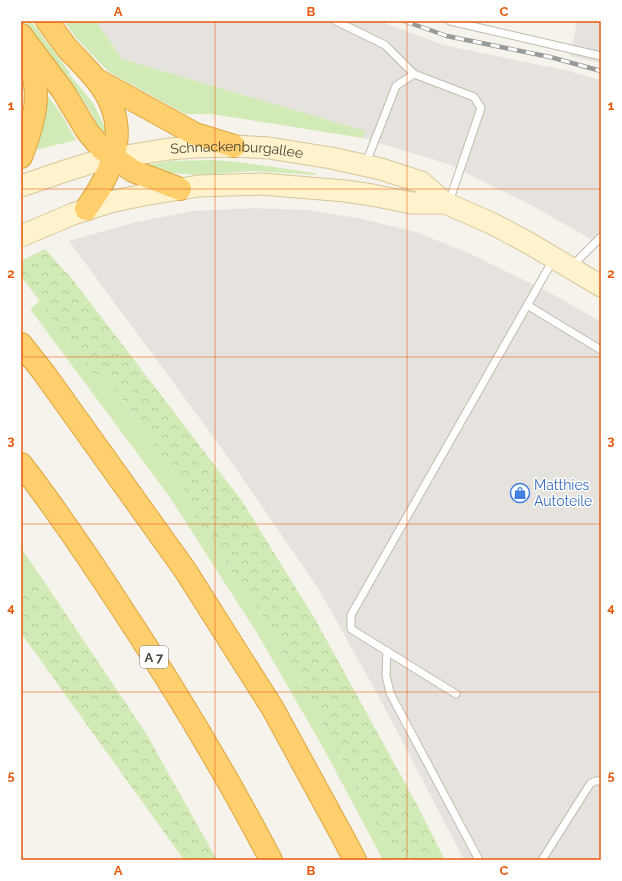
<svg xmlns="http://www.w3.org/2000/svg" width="622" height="881" viewBox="0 0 622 881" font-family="Raleway,sans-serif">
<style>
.industrial{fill:#e6e2dd}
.grass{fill:#d2eab5}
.forest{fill:url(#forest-crowns)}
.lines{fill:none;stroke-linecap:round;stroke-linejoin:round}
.lane-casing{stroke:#c2bbae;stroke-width:9}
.secondary-casing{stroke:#d6c79b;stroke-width:23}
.highway-casing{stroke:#e0a43c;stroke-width:24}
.lane{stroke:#fff;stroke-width:7}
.secondary{stroke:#fff3cd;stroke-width:21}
.highway{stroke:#ffcf6e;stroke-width:22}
.rail-casing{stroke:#9a9a9a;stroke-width:4.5}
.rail{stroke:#fff;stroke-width:3;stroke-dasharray:9;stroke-linecap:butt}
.grid{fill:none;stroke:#e8590c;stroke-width:1;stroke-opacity:0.55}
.labels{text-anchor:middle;stroke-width:3;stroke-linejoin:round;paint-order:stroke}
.shield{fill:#fff;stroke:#817c74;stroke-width:1}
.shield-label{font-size:13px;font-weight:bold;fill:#4b4439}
.street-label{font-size:14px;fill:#4b4439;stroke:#fff}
.shop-label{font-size:14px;fill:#366cbe;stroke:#fff;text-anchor:start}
.neatline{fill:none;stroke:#e8590c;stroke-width:1.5}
.grid-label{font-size:13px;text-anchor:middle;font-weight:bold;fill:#e8590c}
</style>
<defs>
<pattern id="forest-crowns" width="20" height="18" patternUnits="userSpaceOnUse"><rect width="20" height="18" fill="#d2eab5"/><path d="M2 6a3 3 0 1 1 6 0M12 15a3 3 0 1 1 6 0" fill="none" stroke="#b6ca9c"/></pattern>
</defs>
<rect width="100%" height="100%" fill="#f6f3ec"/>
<g class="industrial">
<path d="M96 21H379L443 45 564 70 601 80V245L531 205 448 164 363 138 364 131 122 59Z"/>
<path d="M577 21H601V63L570 56Z"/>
<path d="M254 208 307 210 358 218 416 232 471 254 554 295 601 322V860H464L385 708 318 588 223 450 69 241 136 222 193 211Z"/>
</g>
<g class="grass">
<path d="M25 21H31L70 73 69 74 93 103 107 131 101 133 92 114 67 76 65 77Z"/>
<path d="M64 21H96L122 59 365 131 363 138 211 114H185L109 72 76 38Z"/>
<path d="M46 93 59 111 76 140 36 150 45 118Z"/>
<path d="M212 160 238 162 315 173 316 175 254 171 199 175 158 172 147 165 169 161Z"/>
<path d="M40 301 93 373 112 385 183 485 186 504 257 608 312 705 395 860H383L325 751 257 633 169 496 30 309Z"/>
<path d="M21 548 43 580 21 594Z"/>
</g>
<g class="forest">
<path d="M45 249 73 280 242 501 315 619 417 805 445 860H395L312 705 257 608 186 504 183 485 112 385 93 373 21 276V261Z"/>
<path d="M43 580 147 735 217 860H184L21 633V594Z"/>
</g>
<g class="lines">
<g class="lane-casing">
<g id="lane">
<path d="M336 21 385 45 414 74"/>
<path d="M450 21 601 56"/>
<path d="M366 163 396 86 414 74 474 97 481 108 449 202"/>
<path d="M572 266 601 237"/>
<path d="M527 305 601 350"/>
<path d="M387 651 386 675 390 693 479 860"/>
<path d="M456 694 351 629V615L553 260"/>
<path d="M542 860 590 784 595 781H601"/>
</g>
</g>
<g class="secondary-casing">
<g id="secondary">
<path id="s1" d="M21 186 68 170 101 160 169 149 195 147 234 146 269 148 331 158 381 169 421 182 445 203 491 223 527 242 601 286"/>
<path d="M21 236 73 214 110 202 143 195 199 186 262 184 345 191 372 195 411 203H445"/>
</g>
</g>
<g class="highway-casing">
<g id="highway">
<path d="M47 21C54 30 60 39 67 48 79 61 93 74 103 89 131 132 112 173 86 209"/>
<path d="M21 35 63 91 87 131 102 149 133 171 180 189"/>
<path d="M97 80 195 134 234 146"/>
<path d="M21 157C36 117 43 92 26 51"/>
<path d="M21 344 44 373 185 570 273 709 344 839 355 860"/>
<path d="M21 464C54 506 84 551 113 595 170 681 223 768 271 860"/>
</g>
</g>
<use href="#lane" class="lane"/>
<use href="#secondary" class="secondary"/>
<use href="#highway" class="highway"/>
<g class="rail-casing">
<path id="rail" d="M404 21 447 36 550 57 601 71"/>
</g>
<use href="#rail" class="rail"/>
</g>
<path class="grid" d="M215 21V860M407 21V860M21 189H601M21 357H601M21 524H601M21 692H601"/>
<defs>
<g id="shop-ring" transform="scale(1)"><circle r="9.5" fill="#fff" stroke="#3f7fe0" stroke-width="1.5"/><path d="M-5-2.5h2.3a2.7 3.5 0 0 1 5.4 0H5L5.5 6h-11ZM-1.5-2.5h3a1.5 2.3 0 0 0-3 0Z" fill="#3f7fe0"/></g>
</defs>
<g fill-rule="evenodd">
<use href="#shop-ring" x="520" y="493"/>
</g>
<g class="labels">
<rect class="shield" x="140" y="646" width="28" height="22" rx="3"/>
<g class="shield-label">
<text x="154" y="662">A 7</text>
</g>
<g class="street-label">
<text dy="5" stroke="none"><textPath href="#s1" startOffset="221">Schnackenburgallee</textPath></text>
</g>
<g class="shop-label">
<text x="534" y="490">Matthies<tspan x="534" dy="16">Autoteile</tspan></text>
</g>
</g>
<rect width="622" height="881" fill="none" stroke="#ffffff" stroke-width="44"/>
<rect x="22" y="22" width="578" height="837" class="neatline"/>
<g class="grid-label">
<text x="118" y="16">A</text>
<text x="311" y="16">B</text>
<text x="504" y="16">C</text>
<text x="11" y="110">1</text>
<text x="611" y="110">1</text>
<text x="11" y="278">2</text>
<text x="611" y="278">2</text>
<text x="11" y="445">3</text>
<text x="611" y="445">3</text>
<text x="11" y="612">4</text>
<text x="611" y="612">4</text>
<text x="11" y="780">5</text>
<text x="611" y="780">5</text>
<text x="118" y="875">A</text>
<text x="311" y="875">B</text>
<text x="504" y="875">C</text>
</g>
</svg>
